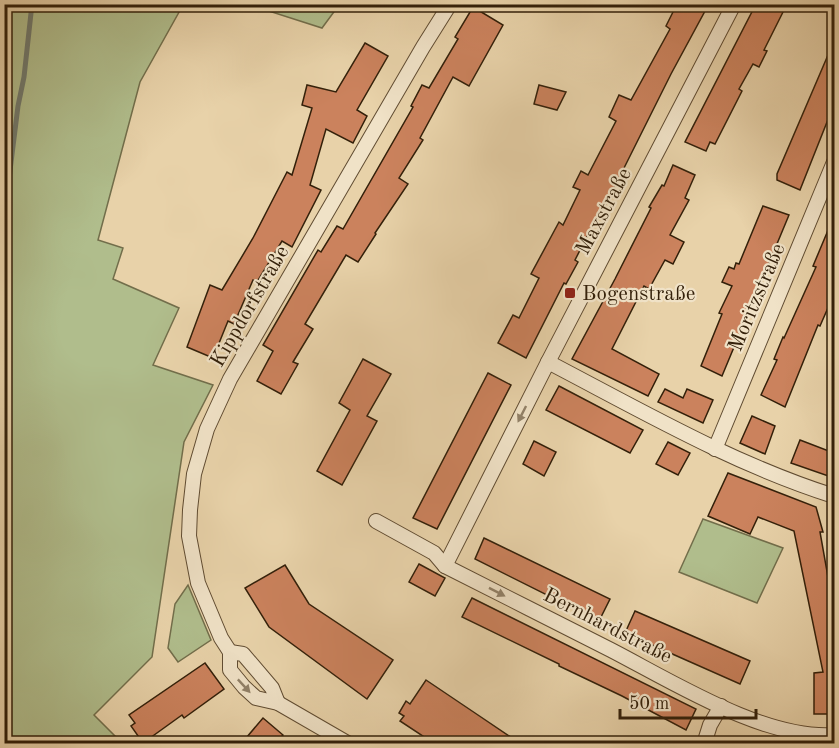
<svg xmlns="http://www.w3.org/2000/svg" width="839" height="748" viewBox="0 0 839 748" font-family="'Old Standard TT',serif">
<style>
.green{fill:#b0bd8c;stroke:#726e4b;stroke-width:1.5}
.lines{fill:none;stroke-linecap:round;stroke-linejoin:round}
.stream{stroke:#707a6e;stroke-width:5}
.building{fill:#cb825d;stroke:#33200a;stroke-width:1.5}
.street-casing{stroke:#604c32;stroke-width:16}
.street{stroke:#f0e2c7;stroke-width:14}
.oneway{fill:#928168}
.poi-dot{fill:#8f2418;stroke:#f0e2c7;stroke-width:2}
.labels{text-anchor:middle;stroke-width:4.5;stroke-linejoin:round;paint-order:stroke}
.street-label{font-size:21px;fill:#33200a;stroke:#f0e2c7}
.poi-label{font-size:21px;fill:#33200a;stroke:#f0e2c7;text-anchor:start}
</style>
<rect width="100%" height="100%" fill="#e8d2a9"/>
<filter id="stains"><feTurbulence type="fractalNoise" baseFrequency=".00333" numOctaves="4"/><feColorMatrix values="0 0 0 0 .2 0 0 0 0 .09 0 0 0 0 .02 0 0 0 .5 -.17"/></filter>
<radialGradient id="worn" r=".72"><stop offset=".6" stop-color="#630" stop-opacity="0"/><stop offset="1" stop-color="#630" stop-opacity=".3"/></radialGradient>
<g class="green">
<path d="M4 5H183L140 82 98 240 123 248 113 279 179 308 153 365 213 385 184 442 152 657 94 715 122 743H5Z"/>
<path d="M250 5 339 4V5L322 28Z"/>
<path d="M703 519 783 548 757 603 679 572Z"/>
<path d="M188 585 211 640 178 662 168 648 175 604Z"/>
</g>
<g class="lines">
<path class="stream" d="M4 219 18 106 24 77 32 4"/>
</g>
<g class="building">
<path d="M677 4H692L705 11 671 74 602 212 600 211 575 260 578 262 566 284 564 283 526 358 498 343 513 315 519 318 539 278 531 274 559 222 563 225 580 190 573 187 581 171 588 175 616 121 609 117 619 95 631 100 670 29 666 26Z"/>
<path d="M756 4H787L764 50 767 51 759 67 753 64 739 89 742 91 715 144 710 142 706 151 685 142Z"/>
<path d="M473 7 503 25 469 86 453 77 420 138 423 140 399 178 408 184 375 233 376 234 358 262 346 255 305 324 313 329 293 362 298 364 281 394 257 381 273 351 263 345 318 250 321 252 337 226 343 229 413 107 411 106 422 85 429 88 458 39 455 37Z"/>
<path d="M834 41V113L831 112 800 190 777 180V174Z"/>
<path d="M365 43 388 56 357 110 367 116 353 143 326 129 310 185 321 190 292 247 282 241 257 282 253 280 234 324 228 321 213 358 187 347 210 285 222 290 253 238 287 172 292 175 312 108 302 105 307 85 336 92Z"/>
<path d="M539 85 566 92 557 110 534 104Z"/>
<path d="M673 165 695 175 685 198 689 200 670 235 684 242 673 264 665 260 649 289 644 286 612 349 659 374 648 396 572 359 615 279 651 208 649 207 662 185 664 186Z"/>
<path d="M763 206 789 215 722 376 701 366 722 314 719 313 732 286 722 282 729 267 734 269 736 263 739 264Z"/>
<path d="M834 216V294L820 326 818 325 785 407 761 395 777 360 774 359 783 337 784 338 816 267 813 266Z"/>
<path d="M363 359 391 374 367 416 377 421 342 485 317 471 350 410 339 403Z"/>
<path d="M488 373 511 385 437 529 413 518Z"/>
<path d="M559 386 643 430 630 453 546 410Z"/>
<path d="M665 389 683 398 687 389 713 400 703 423 658 402Z"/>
<path d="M752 416 775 426 765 454 740 443Z"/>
<path d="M800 440 834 453V478L791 463Z"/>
<path d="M534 441 556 452 544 476 523 464Z"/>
<path d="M668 442 690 453 678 475 656 464Z"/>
<path d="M728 473 816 507 823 532H820L834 611V714H814V673L823 672 794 531 758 517 750 534 708 516Z"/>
<path d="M484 538 610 599 599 621 475 559Z"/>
<path d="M419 564 445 578 435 596 409 582Z"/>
<path d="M285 565 309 604 393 660 367 699 269 627 245 588Z"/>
<path d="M472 598 696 709 686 730 622 696 559 666V664L462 617Z"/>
<path d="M635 611 750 661 740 684 625 633Z"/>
<path d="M205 663 224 689 184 718 182 715 143 743 131 726 135 723 129 715Z"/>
<path d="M426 680 475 713 521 744H434L426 738 400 721 404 716 399 713 406 701 410 704Z"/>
<path d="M263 718 283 735 275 744H241Z"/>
</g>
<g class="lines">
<g class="street-casing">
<g id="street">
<path d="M548 362C642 411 733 464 834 496"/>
<path d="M715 449 834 162"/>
<path d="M376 521 434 553 445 566C500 594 556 622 611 650 673 682 765 740 834 735"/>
<path d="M445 566 548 362 734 4"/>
<path d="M230 652 243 654 272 688 278 703"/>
<path d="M349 744 278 703 256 698 244 687 230 670V652L221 638 198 583 189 536 190 510 194 474 207 429 230 379 423 47 450 4"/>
<path d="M704 744 710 725 721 706"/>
</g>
</g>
<use href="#street" class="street"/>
</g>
<defs><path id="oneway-solid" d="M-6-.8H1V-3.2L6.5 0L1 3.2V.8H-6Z" transform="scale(1.5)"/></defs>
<g class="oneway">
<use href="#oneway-solid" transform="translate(522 414) rotate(117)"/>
<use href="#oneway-solid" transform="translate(497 592) rotate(27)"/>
<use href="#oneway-solid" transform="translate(244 686) rotate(47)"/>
</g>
<rect class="poi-dot" x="564" y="287" width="12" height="12" rx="3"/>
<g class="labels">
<g class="street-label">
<text transform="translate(603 211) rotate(-62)" y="7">Maxstraße</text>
<text transform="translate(756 297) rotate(-67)" y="7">Moritzstraße</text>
<text transform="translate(249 306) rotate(-60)" y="7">Kippdorfstraße</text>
<text transform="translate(608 625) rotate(27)" y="7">Bernhardstraße</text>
</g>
<g class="poi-label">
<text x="582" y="300">Bogenstraße</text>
</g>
</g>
<rect width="839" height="748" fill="none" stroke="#e8d2a9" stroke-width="24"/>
<rect x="6" y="6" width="827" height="736" fill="none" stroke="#33200a" stroke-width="3"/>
<rect x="12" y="12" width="815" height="724" fill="none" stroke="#33200a" stroke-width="1.5"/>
<path d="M620 709v9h136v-9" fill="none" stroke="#33200a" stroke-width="3"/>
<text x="629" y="709" font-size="18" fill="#33200a" stroke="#f0e2c7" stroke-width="4.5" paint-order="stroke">50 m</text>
<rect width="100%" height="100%" filter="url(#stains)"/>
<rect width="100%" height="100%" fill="url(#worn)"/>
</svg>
